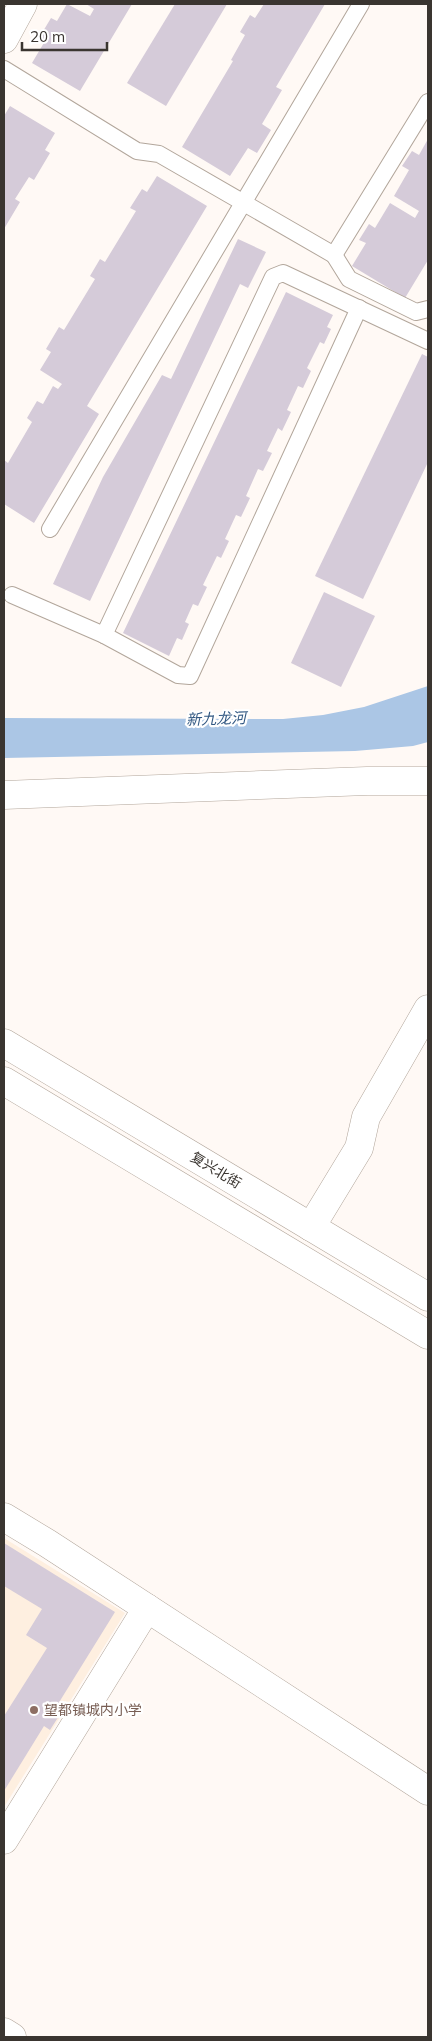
<svg xmlns="http://www.w3.org/2000/svg" width="432" height="2041" viewBox="0 0 432 2041" font-family="Mulish,'Noto Sans SC',sans-serif">
<style>
.built{fill:#feefe0}
.water{fill:#abc6e5}
.building{fill:#d5cbd9}
.lines{fill:none;stroke-linecap:round;stroke-linejoin:round}
.service-casing{stroke:#b2a69b;stroke-width:18}
.minor-casing{stroke:#b2a69b;stroke-width:29}
.secondary-casing{stroke:#b2a69b;stroke-width:29}
.service{stroke:#fff;stroke-width:16}
.minor{stroke:#fff;stroke-width:28}
.secondary{stroke:#fff;stroke-width:28}
.education-dot{fill:#8d6e63;stroke:#fff;stroke-width:2}
.labels{text-anchor:middle;stroke-width:4.5;stroke-linejoin:round;paint-order:stroke}
.street-label{font-size:14px;fill:#3a3530;stroke:#fff}
.education-label{font-size:14px;fill:#785e54;stroke:#fff;text-anchor:start}
.water-label{font-size:15px;font-style:italic;fill:#325882;stroke:#fff}
</style>
<rect width="100%" height="100%" fill="#fff9f5"/>
<path class="built" d="M4 1538 125 1613 4 1807Z"/>
<path class="water" d="M428 686V742L413 746 355 751 4 758V718L283 719 323 715 364 707Z"/>
<g class="building">
<path d="M67 4 90 16 94 9 86 4H132L80 91 32 63 45 41 39 38 51 18 57 21Z"/>
<path d="M175 4H227L166 106 127 83Z"/>
<path d="M264 4H325L276 87 282 90 262 124 271 130 257 153 248 148 230 176 182 147 233 61 231 60 245 35 240 32 250 15 255 18Z"/>
<path d="M10 106 55 133 45 150 50 153 34 180 29 177 15 199 20 202 4 229V116Z"/>
<path d="M428 139V260L405 298 352 266 366 243 359 240 369 224 375 228 390 203 415 218 419 211 394 196 409 170 402 166 412 151 419 155Z"/>
<path d="M157 176 207 206 87 406 99 414 34 523 4 504V460L8 463 32 422 27 418 37 401 43 404 53 386 58 389 62 384 40 370 51 352 46 349 59 327 64 330 95 279 90 276 100 259 105 262 136 211 130 208 142 189 147 192Z"/>
<path d="M238 239 266 252 248 288 240 284 90 601 53 584 103 477 162 375 171 379Z"/>
<path d="M286 292 333 315 327 327 331 329 324 344 320 342 307 368 311 371 303 388 298 386 287 410 291 412 282 431 278 428 267 451 272 453 263 471 258 469 246 496 250 498 241 517 236 515 225 539 229 541 221 558 217 556 203 585 207 587 198 606 193 604 185 622 189 624 182 640 177 638 169 656 123 633Z"/>
<path d="M422 354 428 357V462L363 599 315 576Z"/>
<path d="M324 592 375 616 341 687 291 663Z"/>
<path d="M4 1543 115 1612 58 1704 64 1708 50 1730 44 1726 4 1791V1716L47 1648 26 1635 42 1609 4 1586Z"/>
</g>
<g class="lines">
<g class="service-casing">
<g id="service">
<path d="M4 69 137 151 159 154 334 255 428 102"/>
<path d="M334 255 349 279 416 312 428 309"/>
<path d="M50 529 361 4"/>
<path d="M12 595 104 635 178 675 190 676 359 308"/>
<path d="M104 635 273 277 283 273 428 341"/>
</g>
</g>
<g class="minor-casing">
<g id="minor">
<path d="M4 39 23 4"/>
<path d="M4 795 367 781H428"/>
<path d="M311 1227 359 1148 366 1117 428 1009"/>
<path d="M4 1517 47 1543 428 1791"/>
<path d="M4 1840 147 1608"/>
<path d="M4 2032 12 2037"/>
</g>
</g>
<g class="secondary-casing">
<g id="secondary">
<path d="M4 1043 428 1297"/>
<path d="M4 1081 428 1335"/>
</g>
</g>
<use href="#service" class="service"/>
<use href="#minor" class="minor"/>
<use href="#secondary" class="secondary"/>
</g>
<circle class="education-dot" cx="34" cy="1710" r="5"/>
<g class="labels">
<g class="street-label">
<text transform="translate(216 1170) rotate(31)" y="5">复兴北街</text>
</g>
<g class="education-label">
<text x="44" y="1715">望都镇城内小学</text>
</g>
<g class="water-label">
<text transform="translate(216 719) rotate(-2)" y="5">新九龙河</text>
</g>
</g>
<rect width="432" height="2041" fill="none" stroke="#3a3530" stroke-width="10"/>
<path d="M22 42v8h85v-8" fill="none" stroke="#3a3530" stroke-width="2.5"/>
<text x="30" y="42" font-size="15" fill="#3a3530" stroke="#ffffff" stroke-width="4" paint-order="stroke">20 m</text>
</svg>
